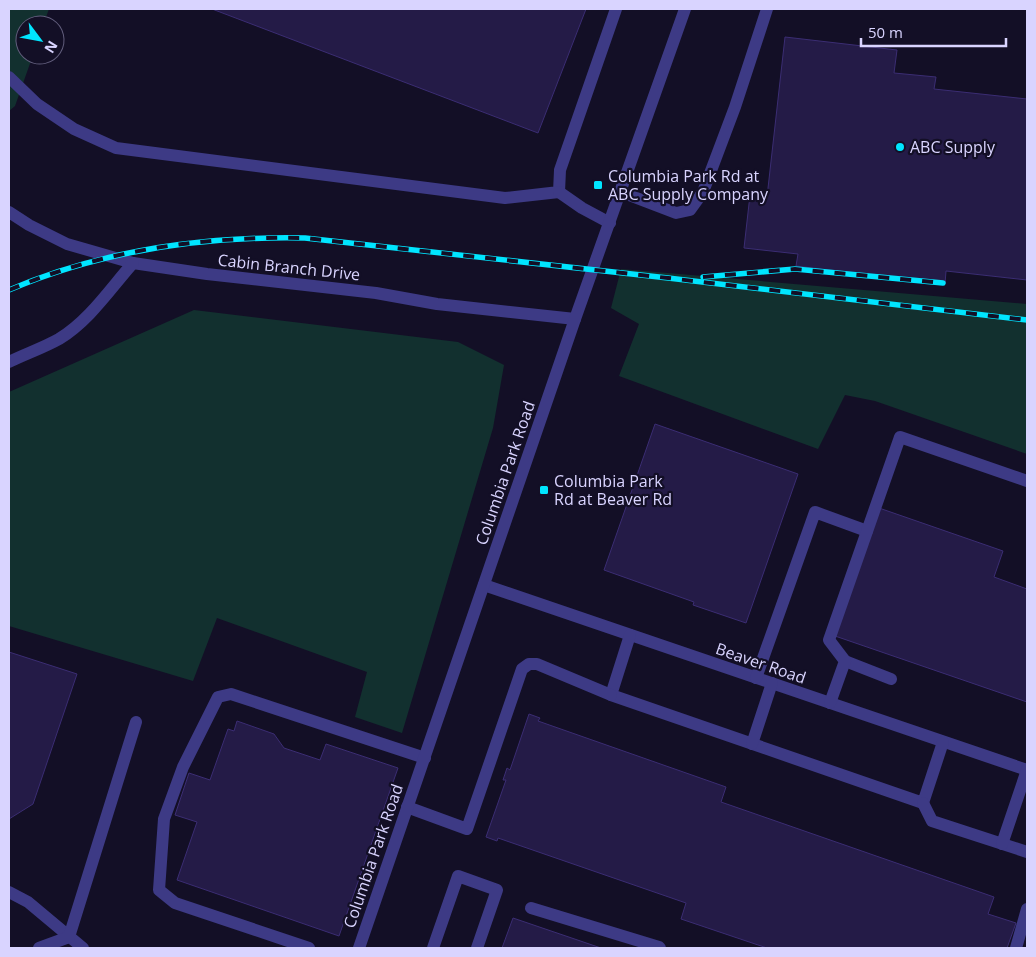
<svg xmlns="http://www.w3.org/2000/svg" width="1036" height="957" viewBox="0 0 1036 957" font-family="'Open Sans',sans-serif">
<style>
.green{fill:#12302f}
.building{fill:#241b47;stroke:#3b2d73}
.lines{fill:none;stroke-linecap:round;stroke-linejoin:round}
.minor{stroke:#3d3a85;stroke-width:12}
.rail-casing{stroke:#00e5ff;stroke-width:5.5}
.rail{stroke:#130f26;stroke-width:4;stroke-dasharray:11;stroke-linecap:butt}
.poi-dot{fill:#00e5ff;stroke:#130f26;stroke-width:2}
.labels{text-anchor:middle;stroke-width:4.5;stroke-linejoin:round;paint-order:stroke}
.poi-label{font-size:16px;fill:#d9d4ff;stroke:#130f26;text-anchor:start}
.street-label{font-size:16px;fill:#d9d4ff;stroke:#130f26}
</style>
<rect width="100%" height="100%" fill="#130f26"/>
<g class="green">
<path d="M9 9H49L43 25H25V55H33L15 106 9 111Z"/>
<path d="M621 269 1027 304V454L875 401 845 395 818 449 619 376 639 324 611 308Z"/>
<path d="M194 310 458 342 504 365 493 428 402 733 355 717 367 672 217 618 193 681 9 626V392Z"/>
</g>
<g class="building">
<path d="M212 9H586L538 133Z"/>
<path d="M785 37 897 50 894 73 936 77 934 89 1027 99V280L946 271 945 284 796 266 798 254 744 248 750 195 767 197Z"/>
<path d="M655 424 798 474 746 623 693 605 694 602 604 570Z"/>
<path d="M879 508 1003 551 994 577 1027 589V702L835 636Z"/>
<path d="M9 652 77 674 33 804 9 819Z"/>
<path d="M529 714 540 718 538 721 726 787 721 802 994 897 988 914 1016 923 1007 948H767L681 919 686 903 498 838 497 841 486 837 506 780H503L507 768 510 770Z"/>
<path d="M237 721 274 734 284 748 320 760 326 744 398 768 339 936 177 880 197 822 175 815 189 773 210 780 228 729 234 731Z"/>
<path d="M513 918 601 948H502Z"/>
</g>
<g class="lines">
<g class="minor">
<path d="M9 77 37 104 74 129 116 148 505 198 559 192 560 170 616 9"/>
<path d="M559 192 582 208 610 223"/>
<path d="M621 192 676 213 690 210 703 192 735 107 767 9"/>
<path d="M9 212 29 225 67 244 133 263 207 274 376 293 437 304 575 319"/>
<path d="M9 362C25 354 43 348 59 339 89 321 110 289 133 263"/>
<path d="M484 585 1027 770"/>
<path d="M630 635 611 695 923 803 943 742"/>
<path d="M845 661 891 679"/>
<path d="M756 678 815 512 867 531"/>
<path d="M830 703 845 661 829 640 900 437 1027 481"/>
<path d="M752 744 772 683"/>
<path d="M923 803 932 821 1027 852"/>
<path d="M407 807 467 829 522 669 529 664H537L611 695"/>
<path d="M1002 844 1027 770"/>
<path d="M9 892 28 902 83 948"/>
<path d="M531 908 659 947 660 948"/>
<path d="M39 948 69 937 136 722"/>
<path d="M309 948 175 903 159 890 164 819 183 767 218 697 231 694 425 758"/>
<path d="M359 948 575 319 685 9"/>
<path d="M433 948 458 876 497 890 477 948"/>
<path d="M1016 948 1027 909"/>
</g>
<g class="rail-casing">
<g id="rail">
<path d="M703 277 795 269 943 283"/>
<path d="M9 290C103 250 203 236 305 238L668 278 1027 320"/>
</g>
</g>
<use href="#rail" class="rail"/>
</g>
<g class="poi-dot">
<circle cx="900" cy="147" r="5"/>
<rect x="593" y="180" width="10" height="10" rx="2.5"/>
<rect x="539" y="485" width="10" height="10" rx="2.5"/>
</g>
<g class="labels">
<g class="poi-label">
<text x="910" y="153">ABC Supply</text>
<text x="608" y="182">Columbia Park Rd at<tspan x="608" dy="18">ABC Supply Company</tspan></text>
<text x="554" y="487">Columbia Park<tspan x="554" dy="18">Rd at Beaver Rd</tspan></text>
</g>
<g class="street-label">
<text transform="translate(289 267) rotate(6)" y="6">Cabin Branch Drive</text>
<text transform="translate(505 473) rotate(-71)" y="6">Columbia Park Road</text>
<text transform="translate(761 663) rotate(19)" y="6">Beaver Road</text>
<text transform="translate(373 856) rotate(-71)" y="6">Columbia Park Road</text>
</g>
</g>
<rect width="1036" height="957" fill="none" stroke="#d9d4ff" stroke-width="20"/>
<g transform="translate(40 40) rotate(122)"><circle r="24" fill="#130f26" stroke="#625e7d"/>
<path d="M0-4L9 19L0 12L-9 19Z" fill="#00e5ff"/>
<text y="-8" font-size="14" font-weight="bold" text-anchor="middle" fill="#d9d4ff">N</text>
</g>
<path d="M861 38v8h145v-8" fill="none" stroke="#d9d4ff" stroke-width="2.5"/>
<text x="868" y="38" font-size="15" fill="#d9d4ff" stroke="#130f26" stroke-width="4" paint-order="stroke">50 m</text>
</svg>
